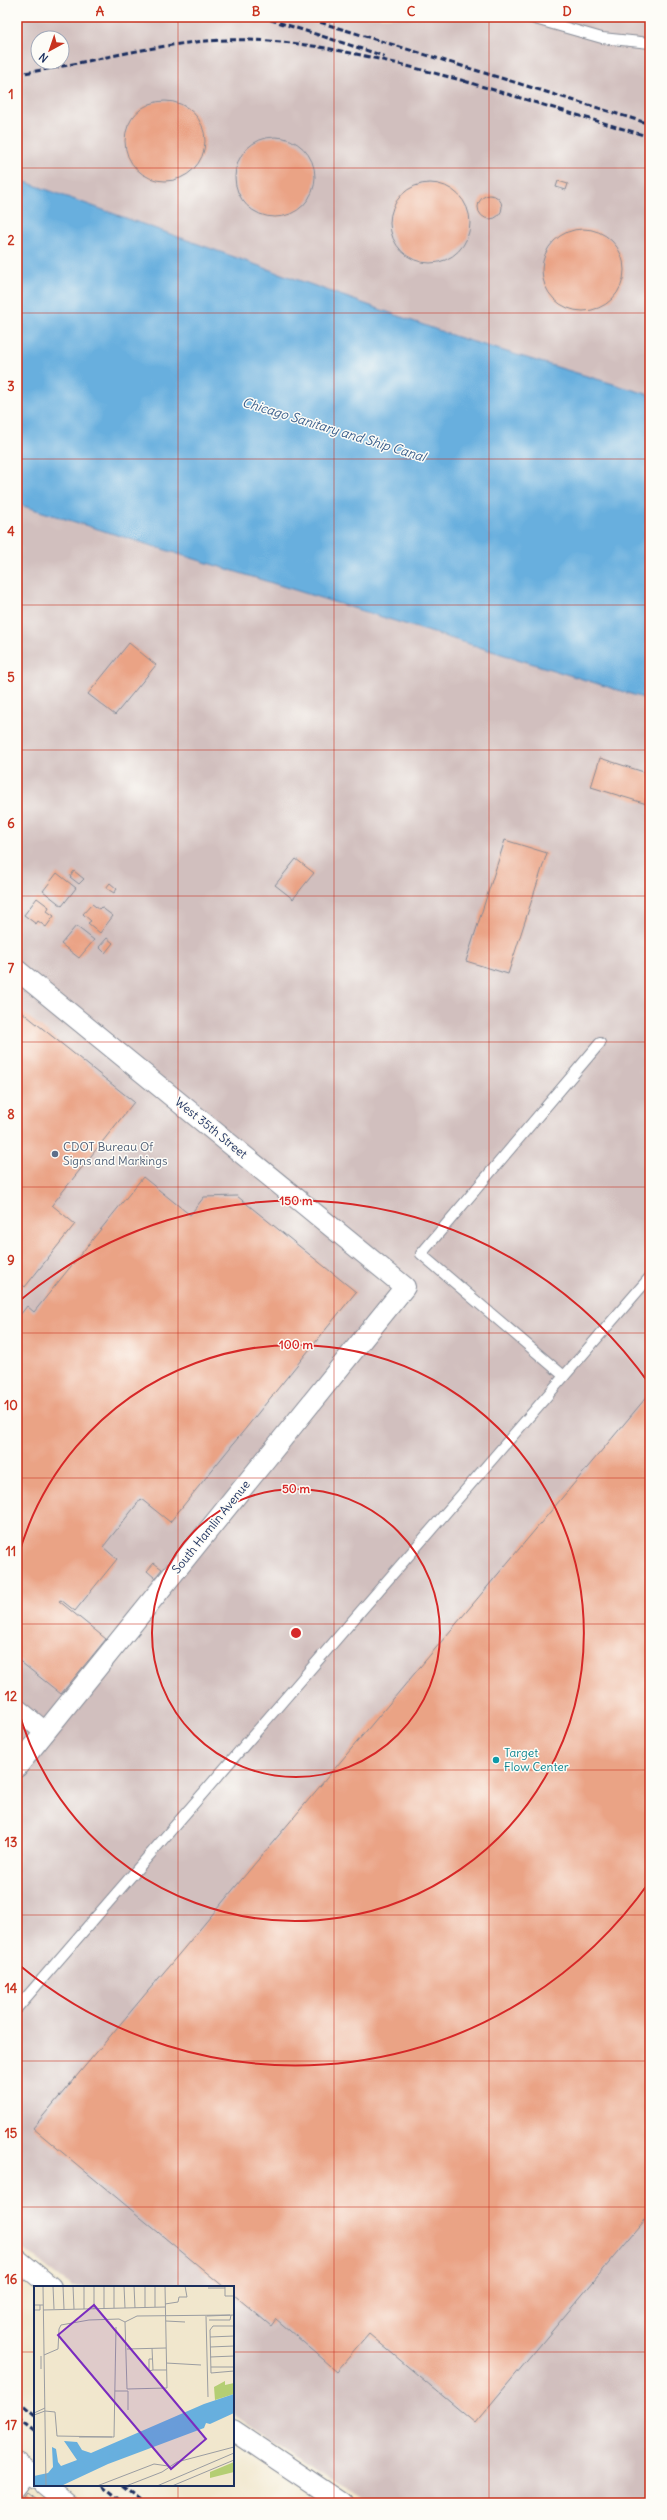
<svg xmlns="http://www.w3.org/2000/svg" width="667" height="2520" viewBox="0 0 667 2520" font-family="Delius,sans-serif">
<style>
.industrial{fill:#d1bfbe;fill-rule:evenodd}
.water{fill:#67afde;stroke:#416f9e}
.building{fill:#eaa385}
.lines{fill:none;stroke-linecap:round;stroke-linejoin:round}
.service-casing{stroke:#868b96;stroke-width:12}
.minor-casing{stroke:#868b96;stroke-width:22}
.service{stroke:#fff;stroke-width:10}
.minor{stroke:#fff;stroke-width:20}
.rail{stroke:#1b2f5e;stroke-width:3;stroke-dasharray:6 3;stroke-linecap:butt}
.grid{fill:none;stroke:#c8321e;stroke-width:1;stroke-opacity:0.55}
.ring{fill:none;stroke:#d62828;stroke-width:2}
.service-dot{fill:#5c6f8a;stroke:#fdfcf7;stroke-width:1.5}
.culture-dot{fill:#0f9aa8;stroke:#fdfcf7;stroke-width:1.5}
.labels{text-anchor:middle;stroke-width:3;stroke-linejoin:round;paint-order:stroke}
.street-label{font-size:12px;fill:#1b2f5e;stroke:#fdfcf7}
.service-label{font-size:12px;fill:#4e5e75;stroke:#fdfcf7;text-anchor:start}
.culture-label{font-size:12px;fill:#0d838f;stroke:#fdfcf7;text-anchor:start}
.water-label{font-size:13px;font-style:italic;fill:#365c8b;stroke:#fdfcf7}
.inset-road{fill:none;stroke:#9b9da1;stroke-width:1}
.view{fill:#7b2cbf;fill-opacity:0.15;stroke:#7b2cbf;stroke-width:2}
.inset-edge{fill:none;stroke:#1b2f5e;stroke-width:2}
.centre{fill:#d62828;stroke:#fdfcf7;stroke-width:2}
.ring-label{font-size:12px;text-anchor:middle;font-weight:bold;fill:#d62828;stroke:#fdfcf7;stroke-width:3;stroke-linejoin:round;paint-order:stroke}
.neatline{fill:none;stroke:#c8321e;stroke-width:1.5}
.grid-label{font-size:13px;text-anchor:middle;font-weight:bold;fill:#c8321e}
</style>
<rect width="100%" height="100%" fill="#fdfcf7"/>
<filter id="ink" filterUnits="userSpaceOnUse"><feTurbulence type="fractalNoise" baseFrequency=".025" numOctaves="2"/><feDisplacementMap in="SourceGraphic" scale="8" xChannelSelector="R" yChannelSelector="G"/><feConvolveMatrix kernelMatrix="1 2 1 2 8 2 1 2 1" color-interpolation-filters="sRGB"/></filter>
<filter id="wash" filterUnits="userSpaceOnUse"><feTurbulence type="fractalNoise" baseFrequency=".012" numOctaves="4" result="noise"/><feDisplacementMap in="SourceGraphic" scale="16" xChannelSelector="R" yChannelSelector="G"/><feGaussianBlur stdDeviation="0.9" result="paint"/><feColorMatrix in="noise" values="0 0 0 0 0 0 0 0 0 0 0 0 0 0 0 0 0 1.4 0 .05"/><feComposite in="paint" operator="in"/></filter>
<g filter="url(#wash)">
<rect width="100%" height="100%" fill="#f1e7cd"/>
<g class="industrial">
<path d="M17 17H650V395L457 337 17 179ZM38 38H62V62H38Z"/>
<path d="M17 504 650 700V2503H375L315 2470 233 2413V2287H72L17 2244Z"/>
</g>
<path class="water" d="M17 179 457 337 650 395V700L17 504Z"/>
<g id="blocks">
<g class="building">
<circle cx="165" cy="141" r="40"/>
<circle cx="275" cy="177" r="40"/>
<path d="M558 181 568 184 566 190 556 187Z"/>
<circle cx="430" cy="223" r="40"/>
<circle cx="490" cy="207" r="12"/>
<circle cx="583" cy="270" r="41"/>
<path d="M129 643 156 665 115 715 88 694Z"/>
<path d="M600 758 650 774V805L591 787Z"/>
<path d="M505 840 547 853 508 974 466 961Z"/>
<path d="M296 859 314 873 293 899 275 885Z"/>
<path d="M74 871 84 879 79 884 70 877Z"/>
<path d="M57 873 76 888 62 906 43 891Z"/>
<path d="M110 883 117 889 114 893 106 888Z"/>
<path d="M37 898 49 907 47 911 54 916 46 927 38 921 36 924 24 915Z"/>
<path d="M92 904 99 909 101 907 113 916 100 933 88 923 91 921 83 914Z"/>
<path d="M76 926 94 940 79 958 61 944Z"/>
<path d="M107 938 113 943 105 953 99 947Z"/>
<path d="M17 1008 134 1102 52 1205 75 1224 25 1287 17 1280Z"/>
<path d="M143 1177 190 1215 204 1197 237 1196 356 1292 170 1522 141 1499 103 1547 117 1559 75 1611 61 1600 59 1601 106 1639 61 1694 17 1659V1319L27 1306 34 1312Z"/>
<path d="M650 1393V2214L475 2423 369 2334 337 2371 276 2319 271 2326 233 2294V2287H224L33 2128Z"/>
<path d="M154 1563 162 1569 155 1578 147 1571Z"/>
<path d="M26 2492 40 2503H18Z"/>
</g>
</g>
</g>
<g filter="url(#ink)">
<use href="#blocks" fill-opacity="0" stroke="#868b96" stroke-width="1"/>
<g class="lines">
<g class="service-casing">
<g id="service">
<path d="M528 17 602 38 650 43"/>
<path d="M564 1376 421 1254 600 1043"/>
<path d="M17 2008 650 1277"/>
<path d="M17 2492 31 2474"/>
</g>
</g>
<g class="minor-casing">
<g id="minor">
<path d="M17 970 405 1287 17 1767"/>
<path d="M17 1709 45 1732"/>
<path d="M17 2259 51 2287"/>
<path d="M233 2430 342 2503"/>
<path d="M17 2463 35 2478"/>
<path d="M44 2485 66 2503"/>
</g>
</g>
<use href="#service" class="service"/>
<use href="#minor" class="minor"/>
<g class="rail">
<path d="M262 17 384 56"/>
<path d="M303 17 650 124"/>
<path d="M17 74C94 63 172 37 250 40 324 42 398 64 469 82"/>
<path d="M464 81 650 137"/>
<path d="M17 2400 35 2415"/>
<path d="M17 2417 35 2431"/>
<path d="M102 2485 124 2503"/>
<path d="M122 2485 145 2503"/>
</g>
</g>
</g>
<path class="grid" d="M178 17V2287M334 17V2503M489 17V2503M17 168H650M17 313H650M17 459H650M17 605H650M17 750H650M17 896H650M17 1042H650M17 1187H650M17 1333H650M17 1478H650M17 1624H650M17 1770H650M17 1915H650M17 2061H650M17 2207H650M17 2352H35M233 2352H650M178 2485V2503"/>
<g class="ring">
<circle cx="296" cy="1633" r="144"/>
<path d="M17 1561A288 288 0 1 1 17 1705"/>
<path d="M650 1881A432 432 0 0 1 18 1964M18 1302A432 432 0 0 1 650 1385"/>
</g>
<circle class="service-dot" cx="55" cy="1154" r="4"/>
<circle class="culture-dot" cx="496" cy="1760" r="4"/>
<g class="labels">
<g class="street-label">
<text transform="translate(211 1128) rotate(39)" y="4">West 35th Street</text>
<text transform="translate(211 1527) rotate(-51)" y="4">South Hamlin Avenue</text>
</g>
<g class="service-label">
<text x="63" y="1151">CDOT Bureau Of<tspan x="63" dy="14">Signs and Markings</tspan></text>
</g>
<g class="culture-label">
<text x="504" y="1757">Target<tspan x="504" dy="14">Flow Center</tspan></text>
</g>
<g class="water-label">
<text transform="translate(334 429) rotate(17)" y="5">Chicago Sanitary and Ship Canal</text>
</g>
</g>
<g transform="translate(34 2286)">
<rect width="200" height="200" fill="#f1e7cd"/>
<path d="M191 95V99L200 97V108L181 114 180 101ZM200 176V186L176 192V186Z" fill="#b4ce73"/>
<path d="M200 108V127L176 138 172 137 170 142 74 178 27 200H0V190L14 187 19 181 18 161 22 163 24 176 27 180 43 174 30 155 43 156 48 164 57 167 170 118Z" fill="#67afde"/>
<path class="inset-road" d="M9 0 12 200M19 0 20 23M29 0 30 23M39 0 40 23M50 0V23M60 0V23M70 0V23M80 0V22M90 0 91 22M100 0 101 22M111 0V21M121 0V21M191 0V10H200M174 2H191M131 18 144 16 145 11H153L151 0M6 19V24H0V19H9M9 24 131 21M172 30 174 111M173 30 200 29M175 34H196L197 29M132 35 151 36M91 36 93 103 133 102 131 0M91 36 103 30 196 29M200 40H179L176 44 177 87 200 85M176 51 200 50M176 61 200 60M118 62 119 84H133M93 63 132 62M10 69 24 63 25 43 27 39 55 34 85 33 91 36M7 70V83M176 71 200 70M119 73H115V85L119 84M132 77 167 79M177 81H200M81 105H94V124M0 127 11 122M0 129 11 125 21 126 23 150 80 151M45 151H78M80 151 82 41M63 200 120 178 134 180M92 200 128 186 143 176 200 161M123 200 200 167M138 200 200 174"/>
<path class="view" d="M60 19 172 153 137 183 24 49Z"/>
<rect width="200" height="200" class="inset-edge"/>
</g>
<circle cx="296" cy="1633" r="6" class="centre"/>
<g class="ring-label">
<text x="296" y="1205">150 m</text>
<text x="296" y="1349">100 m</text>
<text x="296" y="1493">50 m</text>
</g>
<rect width="667" height="2520" fill="none" stroke="#fdfcf7" stroke-width="44"/>
<g transform="translate(50 50) rotate(220)"><circle r="19" fill="#fdfcf7" stroke="#a3aaba"/>
<path d="M0-3L7 15L0 10L-7 15Z" fill="#c8321e"/>
<text y="-6" font-size="11" font-weight="bold" text-anchor="middle" fill="#1b2f5e">N</text>
</g>
<rect x="22" y="22" width="623" height="2476" class="neatline"/>
<g class="grid-label">
<text x="100" y="16">A</text>
<text x="256" y="16">B</text>
<text x="411" y="16">C</text>
<text x="567" y="16">D</text>
<text x="11" y="99">1</text>
<text x="11" y="245">2</text>
<text x="11" y="391">3</text>
<text x="11" y="536">4</text>
<text x="11" y="682">5</text>
<text x="11" y="828">6</text>
<text x="11" y="973">7</text>
<text x="11" y="1119">8</text>
<text x="11" y="1265">9</text>
<text x="11" y="1410">10</text>
<text x="11" y="1556">11</text>
<text x="11" y="1701">12</text>
<text x="11" y="1847">13</text>
<text x="11" y="1993">14</text>
<text x="11" y="2138">15</text>
<text x="11" y="2284">16</text>
<text x="11" y="2430">17</text>
</g>
</svg>
